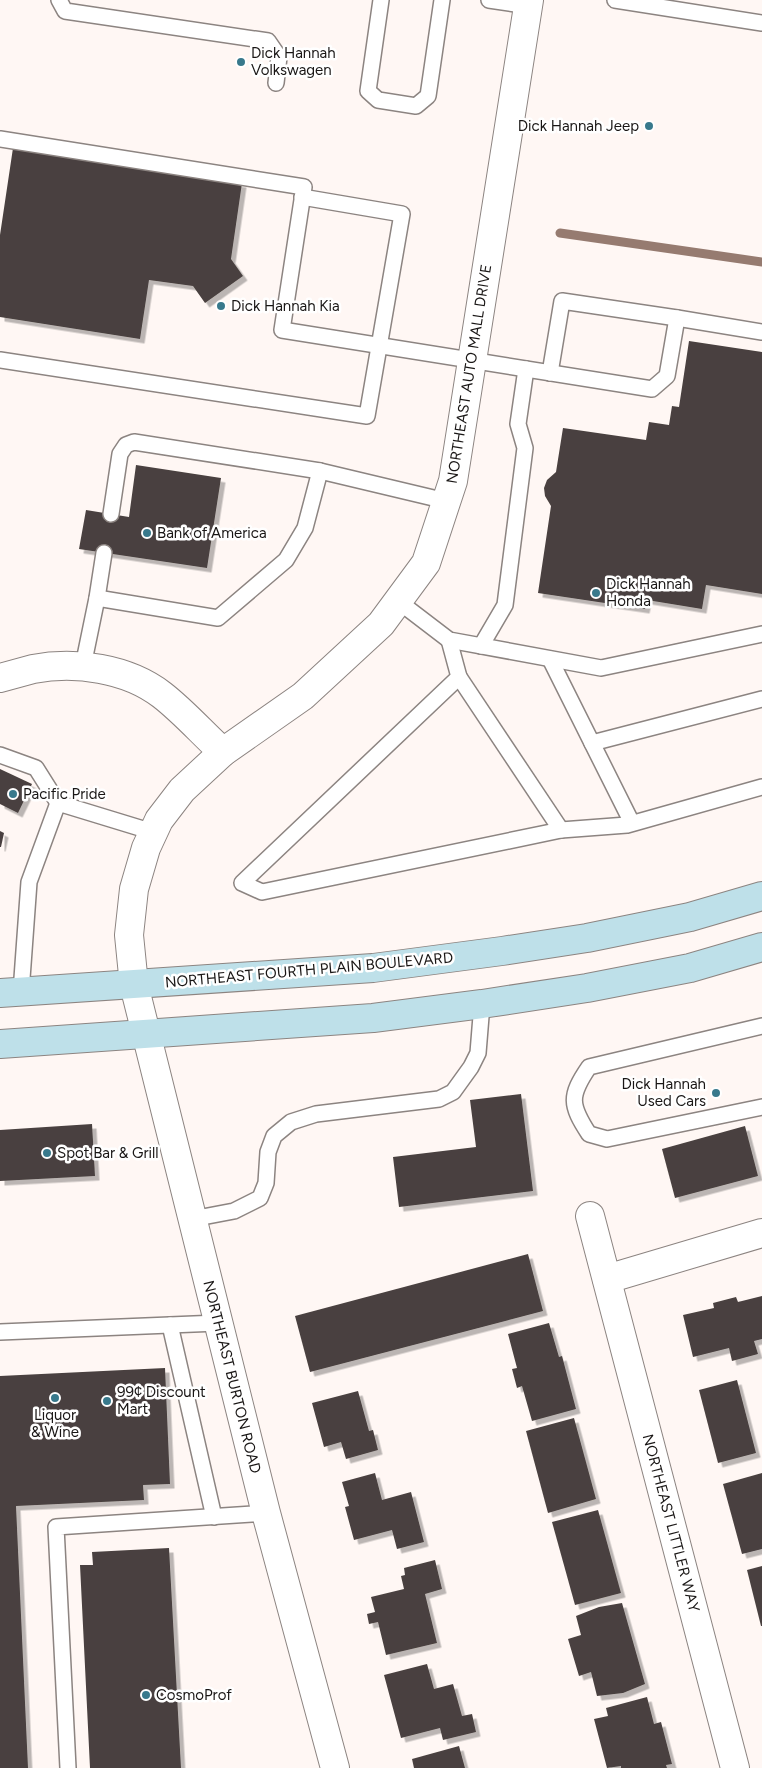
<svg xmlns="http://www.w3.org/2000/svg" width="762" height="1768" viewBox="0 0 762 1768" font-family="Figtree,sans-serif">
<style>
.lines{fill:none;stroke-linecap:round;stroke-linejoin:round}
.stream{stroke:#967b70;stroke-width:9}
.building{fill:#49413f;filter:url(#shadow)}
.service-casing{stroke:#8c8481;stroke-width:18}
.minor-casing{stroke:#8c8481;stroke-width:30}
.tertiary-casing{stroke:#8c8481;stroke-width:30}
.secondary-casing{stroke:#8c8481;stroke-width:30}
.service{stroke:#fff;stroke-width:15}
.minor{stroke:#fff;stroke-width:28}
.tertiary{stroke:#fff;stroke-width:28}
.secondary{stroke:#bee0e9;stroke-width:28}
.poi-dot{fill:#38798c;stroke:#fff;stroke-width:2}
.labels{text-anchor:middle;stroke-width:5;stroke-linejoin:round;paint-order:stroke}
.poi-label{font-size:15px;fill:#191615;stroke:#fff;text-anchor:start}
.street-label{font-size:15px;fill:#191615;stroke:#fff}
</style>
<defs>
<filter id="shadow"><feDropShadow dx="4.5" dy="4.5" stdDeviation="0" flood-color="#0004"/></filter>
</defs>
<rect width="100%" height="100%" fill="#fff7f4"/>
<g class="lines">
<path class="stream" d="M560 233 762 262"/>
</g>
<g class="building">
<path d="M13 148 242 183 231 259 243 276 205 303 193 286 149 280 140 339 0 317V235Z"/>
<path d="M689 341 762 352V594L706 585 702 609 647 600 645 609 538 593 551 506 545 496 544 488 547 480 556 472 563 428 646 440 649 422 669 425 672 406 679 407Z"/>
<path d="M136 465 221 478 207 568 79 549 86 510 129 517Z"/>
<path d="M0 769 32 784 18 813 0 804Z"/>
<path d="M0 831 4 833 1 847H0Z"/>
<path d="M521 1094 533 1191 399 1207 393 1157 476 1147 470 1100Z"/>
<path d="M92 1124 95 1176 0 1181V1130Z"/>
<path d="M745 1126 758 1176 675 1198 662 1149Z"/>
<path d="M528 1254 543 1311 310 1372 295 1316Z"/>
<path d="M762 1296V1339L754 1341 758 1354 732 1361 729 1348 693 1357 683 1315 714 1308 713 1303 736 1297 738 1302Z"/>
<path d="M549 1323 559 1357 562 1356 576 1409 532 1421 522 1386 517 1388 512 1369 517 1368 508 1334Z"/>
<path d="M165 1368 170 1484 143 1485 144 1500 16 1506 28 1768H0V1376Z"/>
<path d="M737 1380 756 1453 718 1463 699 1390Z"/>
<path d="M358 1391 369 1431 373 1430 378 1450 346 1459 341 1442 324 1447 312 1403Z"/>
<path d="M574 1418 596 1499 548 1513 526 1431Z"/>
<path d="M375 1473 382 1500 411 1492 424 1542 397 1549 392 1530 354 1540 345 1507 349 1506 342 1482Z"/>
<path d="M762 1473V1549L742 1554 723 1484Z"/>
<path d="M598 1510 621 1593 575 1605 552 1522Z"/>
<path d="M169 1548 181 1768H90L80 1565H93L92 1552Z"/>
<path d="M435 1560 442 1589 425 1594 437 1643 386 1655 378 1622 369 1624 367 1614 375 1612 371 1597 404 1589 401 1576 405 1575 404 1568Z"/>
<path d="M762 1566V1626H761L747 1570Z"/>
<path d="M622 1603 645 1684 623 1693 597 1696 591 1672 579 1676 568 1639 581 1635 576 1616 599 1607Z"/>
<path d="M427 1664 434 1689 453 1684 462 1716 472 1714 476 1732 443 1740 440 1728 401 1738 384 1675Z"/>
<path d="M647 1697 654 1724 661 1722 672 1764 666 1765 667 1768H621V1766L607 1768 594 1719 608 1716 606 1708Z"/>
<path d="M459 1746 465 1768H414L412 1759Z"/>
</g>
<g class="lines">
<g class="service-casing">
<g id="service">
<path d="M59 0 65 11 268 41 279 57 276 83"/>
<path d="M381 0 368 91 378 100 416 106 428 96 442 0"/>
<path d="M489 0 528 6"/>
<path d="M615 0 762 23"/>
<path d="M0 139 304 187 282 330 652 389 667 376 677 318 762 332"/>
<path d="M0 360 367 416 402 214 302 197"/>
<path d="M550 373 562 301 677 318"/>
<path d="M111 514 120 454 126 445 134 442 320 471 446 501"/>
<path d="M97 598 218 618 286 560 305 528 320 471"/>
<path d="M398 601 449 640 601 668 762 634"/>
<path d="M449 640 459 677 242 883 262 892 561 830 627 825 762 787"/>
<path d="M481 646 505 605 525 448 518 424 526 369"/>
<path d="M550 659 632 823"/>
<path d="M83 666 97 598 104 553"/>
<path d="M459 677 561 830"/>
<path d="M592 743 762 699"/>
<path d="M0 755 36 768 58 803"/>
<path d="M21 992 29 882 58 803 153 832"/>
<path d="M762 1026 589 1067C569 1096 570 1105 589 1134L607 1139 762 1107"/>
<path d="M192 1219 234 1211 260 1198 266 1183 268 1152 274 1136 291 1122 316 1114 439 1099 453 1092 471 1067 478 1053 482 1004"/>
<path d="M170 1325 214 1517"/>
<path d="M0 1332 218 1323"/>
<path d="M68 1768 56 1527 266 1513"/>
</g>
</g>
<g class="minor-casing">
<g id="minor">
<path d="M0 678C11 675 22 672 33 669 75 661 127 668 162 695 184 712 203 734 223 752"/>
<path d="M590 1216 735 1768"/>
<path d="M607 1279 762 1233"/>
</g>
</g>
<g class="tertiary-casing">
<path id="tertiary" d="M335 1768 266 1513 134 985 129 935 134 889 146 848 159 820 182 790 223 752 303 696 381 624 426 563 453 481 529 0"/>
</g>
<g class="secondary-casing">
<g id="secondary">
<path d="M0 993 373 968 502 951 587 938 690 917 762 896"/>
<path d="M0 1044 373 1018 482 1004 587 988 690 968 762 947"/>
</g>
</g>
<use href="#service" class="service"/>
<use href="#minor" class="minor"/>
<use href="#tertiary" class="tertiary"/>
<use href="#secondary" class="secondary"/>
</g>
<g class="poi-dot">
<circle cx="241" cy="62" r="5"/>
<circle cx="649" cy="126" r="5"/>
<circle cx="221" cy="306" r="5"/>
<circle cx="147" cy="533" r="5"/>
<circle cx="596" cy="593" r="5"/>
<circle cx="13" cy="794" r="5"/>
<circle cx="716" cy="1093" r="5"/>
<circle cx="47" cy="1153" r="5"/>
<circle cx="55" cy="1398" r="5"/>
<circle cx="107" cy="1401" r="5"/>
<circle cx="146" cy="1695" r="5"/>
</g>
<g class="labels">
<g class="poi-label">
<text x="251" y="58">Dick Hannah<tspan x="251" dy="17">Volkswagen</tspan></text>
<text x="639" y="131" text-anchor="end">Dick Hannah Jeep</text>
<text x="231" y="311">Dick Hannah Kia</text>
<text x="157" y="538">Bank of America</text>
<text x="606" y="589">Dick Hannah<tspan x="606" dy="17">Honda</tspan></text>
<text x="23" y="799">Pacific Pride</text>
<text x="706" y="1089" text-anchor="end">Dick Hannah<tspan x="706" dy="17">Used Cars</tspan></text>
<text x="57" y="1158">Spot Bar &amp; Grill</text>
<text x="117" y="1397">99¢ Discount<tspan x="117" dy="17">Mart</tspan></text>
<text x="55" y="1420" text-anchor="middle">Liquor<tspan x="55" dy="17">&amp; Wine</tspan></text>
<text x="156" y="1700">CosmoProf</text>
</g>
<g class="street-label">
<text transform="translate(469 374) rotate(-81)" y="5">NORTHEAST AUTO MALL DRIVE</text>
<text transform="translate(309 970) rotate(-5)" y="5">NORTHEAST FOURTH PLAIN BOULEVARD</text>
<text transform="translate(232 1377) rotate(76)" y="5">NORTHEAST BURTON ROAD</text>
<text transform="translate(671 1523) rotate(75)" y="5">NORTHEAST LITTLER WAY</text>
</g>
</g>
</svg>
